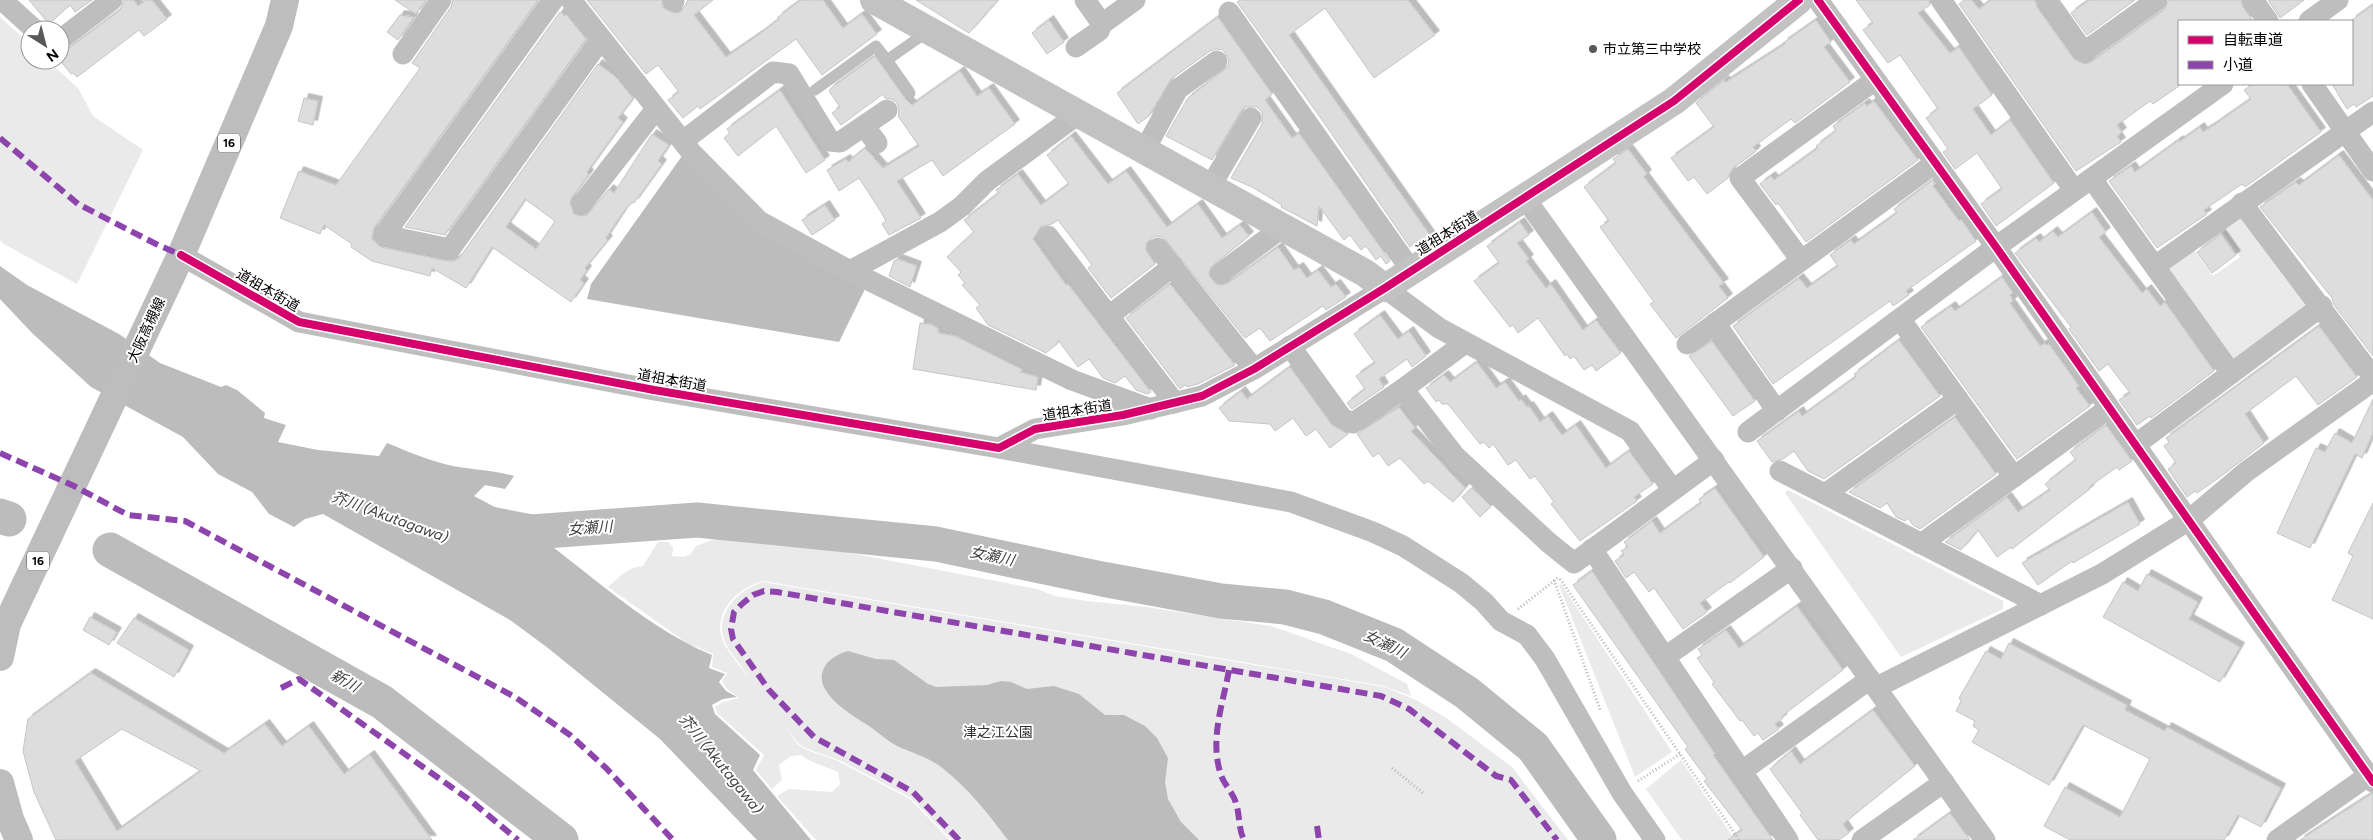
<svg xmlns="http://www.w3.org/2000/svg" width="2373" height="840" viewBox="0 0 2373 840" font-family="Figtree,'Noto Sans JP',sans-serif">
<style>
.green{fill:#eaeaea}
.water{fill:#bcbcbc}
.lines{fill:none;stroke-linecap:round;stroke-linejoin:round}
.river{stroke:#bcbcbc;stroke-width:35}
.building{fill:#ddd;stroke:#c5c5c5;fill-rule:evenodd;filter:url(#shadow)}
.path{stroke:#b8b8b8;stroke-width:3;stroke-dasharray:1 2.5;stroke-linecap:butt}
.lane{stroke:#bebebe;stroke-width:11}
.street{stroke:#bebebe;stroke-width:21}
.secondary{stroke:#c2c2c2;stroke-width:28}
.primary{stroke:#bdbdbd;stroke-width:28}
.quiet{stroke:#8e44ad;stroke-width:6;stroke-dasharray:12 6;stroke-linecap:butt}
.cycleway-casing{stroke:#fff;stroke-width:11}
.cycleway{stroke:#d6006c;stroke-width:8}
.poi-dot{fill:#595959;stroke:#fff;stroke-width:2}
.labels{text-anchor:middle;stroke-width:4;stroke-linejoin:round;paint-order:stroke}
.shield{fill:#fff;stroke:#4c4c4c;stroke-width:1}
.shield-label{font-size:12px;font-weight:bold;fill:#000}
.poi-label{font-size:14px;fill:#000;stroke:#fff;text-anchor:start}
.street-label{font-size:14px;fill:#000;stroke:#fff}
.park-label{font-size:14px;fill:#303030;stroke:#fff}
.water-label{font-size:15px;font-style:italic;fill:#414141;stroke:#fff}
</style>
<defs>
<filter id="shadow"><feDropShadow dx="4.5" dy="-4.5" stdDeviation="0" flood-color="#0004"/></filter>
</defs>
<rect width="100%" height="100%" fill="#fff"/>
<g class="green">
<path d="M0 17 30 44V60H47L78 88 93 116 143 150 77 284 4 244 0 240Z"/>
<path d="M2237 214 2308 303 2307 311 2239 360 2230 359 2166 271 2191 246 2213 276 2240 257 2219 227Z"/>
<path d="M1788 490 2003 601V609L1901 657 1785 493Z"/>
<path d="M720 537 788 541 1037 589 1055 596 1087 601 1146 607 1271 626 1351 654 1407 684 1411 696 1384 686 763 581C736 588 709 616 725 645 731 656 741 667 748 677 743 666 732 656 726 644 712 616 737 590 763 582L1385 687 1416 700 1445 717 1512 767 1568 840H952L911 798 839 760 807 749 799 744 786 728 798 745 807 750 838 761 910 799 950 840H816L777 796 789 789 832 792 840 784 838 772 808 760 801 755 791 756 779 765 782 780 772 789 756 770 764 755 717 713 715 707 723 702 739 698 727 689 722 681 727 673 712 667 713 654 687 643 608 587C619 577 628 567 643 566L658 542H669L673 548 672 556 683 557 691 554 696 546Z"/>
<path d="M1561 584 1672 752 1635 777 1559 585Z"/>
<path d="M1681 760 1735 840H1682L1646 789Z"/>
</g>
<g class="water">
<path d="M682 156 865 289 839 342 587 299 591 284Z"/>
<path d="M0 266 27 285 119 334 160 363 221 387 226 385 237 390 265 413 264 418 286 425 278 442 318 450 379 456 387 443C409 452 430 461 453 466 474 470 494 470 514 476L505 489 485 485 474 496C559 538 623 618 712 655L709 668 725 674 719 682 726 691 737 697 723 699 712 705 715 714 760 755 753 770 811 840H757L660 739 548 648 510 620 323 514 305 519 294 527 269 514 252 492 218 474 183 437 91 387 32 333 0 299Z"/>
<path d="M848 651 876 659 894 660 928 684 936 687 987 685 1001 681 1011 682 1027 689 1054 686 1079 694 1105 715H1124L1145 726 1157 738 1168 758 1165 782 1168 799 1181 822 1199 840H1008C986 811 970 790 941 767 928 757 912 753 897 746 888 741 880 734 872 728 855 717 811 693 824 668 828 659 840 653 848 651Z"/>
</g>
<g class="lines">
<g class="river">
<path d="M0 516 9 519"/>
<path d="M485 523 531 532 697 520 936 544 1102 579 1221 601 1285 607 1324 617 1394 645 1467 693 1533 747 1599 840"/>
<path d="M110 550 382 702 561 840"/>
</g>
</g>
<g class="building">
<path d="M29 0H92L75 12 70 5 49 24Z"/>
<path d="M124 0H134L138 6 146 0H152L167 19 144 36 139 30 77 77 73 73 71 74 60 60V55L120 10Z"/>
<path d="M395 0H426L416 14Z"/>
<path d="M453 0H538L374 228 372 239 381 247 447 261H454L460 257 598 64 615 76 633 98 618 118 623 122 587 172 589 174 572 197 570 203 574 214 581 216 587 215 609 189 614 193 652 134 669 145 658 161 662 164 634 203 632 202 623 212 606 238 608 240 585 268 587 270 580 280 584 283 571 302 492 247 466 288 432 268 430 276 372 261 351 247 352 244 324 225 320 234 280 218 299 171 336 185 420 68 412 63 451 7ZM525 199 555 221 536 249 506 227Z"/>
<path d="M587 0H662L663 8 674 13 681 12 688 0H713L694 15 726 57 761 33 779 19 778 17 801 0H823L843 28 862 14 877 34 822 75 796 39 700 109 698 106 683 118 668 100 679 92 658 65 646 74Z"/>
<path d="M916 0H998L969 33Z"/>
<path d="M1240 0H1408L1435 35 1374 78 1325 8 1289 35 1432 238 1417 249 1413 244 1410 247 1320 117 1237 2Z"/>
<path d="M1856 0H1929L1930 5 1918 13 1950 53 1959 47 1992 95 1973 109 1991 135 2010 120 2054 183 1996 226 1981 204 2002 189 1977 153 1955 169 1943 152 1948 149 1926 118 1938 109 1900 55 1888 63 1863 30 1873 23Z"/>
<path d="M1964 0H1972L1979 9 1991 0H2035L2037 7 2074 59 2085 64 2091 62 2164 10 2169 0H2241L2243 7 2253 21H2179V86L2153 104 2150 101 2117 125 2122 132 2117 136 2121 142 2076 171 1959 4Z"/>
<path d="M2089 0H2135L2087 35 2071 13Z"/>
<path d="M2268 0H2304L2280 18Z"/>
<path d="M2373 5V96L2356 107 2354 104 2347 109 2332 84H2352V20Z"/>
<path d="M560 12 565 16 566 14 586 39 445 235 405 227Z"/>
<path d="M400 15 414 17 398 40 387 32Z"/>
<path d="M1218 17 1272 94 1265 100 1292 138 1299 133 1390 261 1386 264 1381 256 1376 260 1366 246 1361 250 1350 235 1344 240 1319 206 1317 226 1281 207 1282 205 1252 187 1231 178 1262 124V112L1257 107H1245L1241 111 1212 160 1166 136 1188 98 1228 67 1229 59 1223 50 1216 49 1210 51 1171 79 1149 116 1138 124 1117 93Z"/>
<path d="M1049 20 1064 42 1047 54 1032 33Z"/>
<path d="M1816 20 1831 42 1824 47 1850 82 1795 123 1791 119 1753 147 1756 150 1754 153 1733 168 1728 178 1707 194 1694 177 1688 181 1671 158 1714 127 1696 103 1724 80 1726 82 1785 44 1783 43Z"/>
<path d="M875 56 904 97 912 105 960 71 977 96 989 88 1015 124 943 176 932 160 897 181 921 218 889 235 882 224 886 221 881 212 859 178 839 191 827 170 846 159 848 162 865 148 883 168 919 146 898 116 899 110 897 103 892 99 885 98 883 94 841 125 832 113 840 107 829 91 831 88Z"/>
<path d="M2253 84H2287L2321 132 2245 187 2242 184 2204 210 2207 214 2157 248 2109 181 2131 166 2135 172 2179 140V142L2200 127 2203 132 2214 125 2251 99 2244 90Z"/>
<path d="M780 90 825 160 806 173 776 126 738 156 724 138 730 133 727 129Z"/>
<path d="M304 98 318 101 313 125 298 121Z"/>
<path d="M1874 101 1918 160 1806 242 1778 203 1776 205 1760 184 1771 176 1774 180 1818 148 1816 146 1836 131 1833 126 1865 103 1867 106Z"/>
<path d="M1071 136 1108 184 1126 171 1167 227 1198 204 1222 238 1240 225 1249 236 1210 268 1209 275 1216 284 1222 285 1228 283 1278 247 1294 270 1299 267 1307 278 1318 270 1331 287 1336 284 1346 297 1326 310 1323 306 1270 341 1260 328 1245 338 1163 237 1157 236 1151 238 1146 244V250L1155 264 1111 298 1088 268 1092 265 1058 220 1052 224 1041 226 1033 239 1066 285 1068 284 1151 392 1147 394 1136 390 1125 376 1115 383 1103 378 1089 359 1078 367 1058 340 1057 344 1046 353 988 325 976 308 980 305 962 285 965 283 958 275 961 272 947 257 974 232 964 220 999 193 996 190 1018 174 1041 205 1069 184 1047 155Z"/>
<path d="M1628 149 1647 174 1644 177 1724 283 1719 286 1728 298 1676 338 1650 304 1654 302 1600 227 1609 221 1584 187 1616 163 1613 159Z"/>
<path d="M2339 155 2373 200V356L2334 305 2332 298 2260 207 2296 182 2299 185Z"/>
<path d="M1933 180 1935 184 1933 186 1959 221 1961 219 1976 241 1906 291 1909 295 1893 306 1890 301 1773 384 1733 326 1799 278 1807 288 1838 266 1830 255 1851 240 1854 244 1897 213 1894 209Z"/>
<path d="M825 205 835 220 812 235 802 220Z"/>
<path d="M2092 212 2106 232 2099 237 2142 293 2147 289 2160 306 2165 302 2214 371 2151 418 2150 416 2137 425 2119 400 2130 393 2108 364 2099 371 2069 329 2071 327 2015 253 2036 238 2039 242 2053 231 2058 237Z"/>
<path d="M1520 222 1529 235 1517 243 1529 259 1526 261 1546 288 1551 284 1583 330 1596 320 1621 353 1596 371 1592 365 1584 370 1574 356 1570 359 1567 354 1565 356 1538 318 1518 333 1513 325 1510 327 1474 281 1499 263 1487 246Z"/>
<path d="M2221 234 2236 255 2212 273 2197 252Z"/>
<path d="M898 259 917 266 910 287 889 276 894 261Z"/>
<path d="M2002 277 2013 293 2010 295 2013 301 2010 303 2040 346 2045 343 2046 345 2049 344 2079 386 2076 388 2090 406 2017 459 1921 327 1951 306 1955 311Z"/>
<path d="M1170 284 1235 365 1198 384 1187 387 1185 385 1180 389 1126 318Z"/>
<path d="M1380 315 1398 339 1409 331 1426 356 1412 367 1407 359 1379 379 1384 387 1352 409 1347 403 1365 389 1356 376 1375 363 1354 334Z"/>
<path d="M920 323 930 324 938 328V333L955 336 1023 370 1020 372 1038 377 1036 390 913 369Z"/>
<path d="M2319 326 2357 377 2318 405 2296 376 2245 414 2264 443 2220 477 2197 493 2195 491 2187 497 2168 469 2176 463 2164 446 2169 442 2166 438Z"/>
<path d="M1899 340 1940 396 1824 479 1808 471 1794 451 1783 459 1772 462 1757 441 1799 411 1802 416 1856 377 1854 374Z"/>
<path d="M1712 341 1755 401 1733 416 1689 356Z"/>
<path d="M1477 362 1496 388 1505 382 1519 401 1521 399 1527 407 1529 406 1540 422 1548 416 1562 435 1576 425 1606 468 1629 451 1653 484 1634 497 1637 501 1580 541 1551 504 1554 502 1535 476 1530 479 1516 460 1508 465 1493 444 1489 448 1484 442 1480 444 1448 404H1442L1439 400 1436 402 1426 388 1444 375 1450 382Z"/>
<path d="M1290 367 1332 425 1348 434 1330 448 1316 429 1306 436 1293 418 1275 431 1270 424 1229 421 1219 408 1241 391 1247 399Z"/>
<path d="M2373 399V433L2362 458 2355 454 2310 548 2277 533 2316 448 2325 452 2335 433 2352 443Z"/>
<path d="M1399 407 1415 428 1411 431 1465 488 1453 502 1428 481 1424 484 1400 458 1388 466 1379 453 1373 457 1357 434Z"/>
<path d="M1955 417 1996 474 1920 529 1913 525 1908 518 1905 521 1896 517 1887 503 1880 508 1849 492Z"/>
<path d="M2106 425 2132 461 2119 470 2117 467 2089 487 2090 489 2012 549 2011 547 1997 557 1978 530 1961 550 1945 542 2007 497 2018 512 2050 490 2045 484 2076 460 2070 452Z"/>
<path d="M1472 488 1491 506 1480 517 1462 497Z"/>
<path d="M1715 488 1764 557 1730 583 1729 582 1700 603 1707 612 1683 629 1654 588 1649 592 1634 572 1626 578 1615 561 1624 555 1621 551 1628 547 1624 542 1652 521 1660 533 1701 503 1699 499Z"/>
<path d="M2128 502 2140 524 2073 563 2072 561 2038 585 2022 563Z"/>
<path d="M2373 503V619L2332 600 2353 556 2348 553Z"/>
<path d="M1592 571 1715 754 1713 755 1773 840H1728L1742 830 1704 781 1707 779 1685 749 1688 747 1573 585Z"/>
<path d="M2147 574 2198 602 2189 619 2240 647 2220 682 2103 617 2123 582 2138 591Z"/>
<path d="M1797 606 1843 670 1782 716 1783 718 1775 724 1779 729 1763 740 1758 733 1754 736 1742 720 1740 721 1712 684 1714 682 1697 658 1702 655 1698 649 1726 630 1739 648Z"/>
<path d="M90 617 117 632 109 645 83 630Z"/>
<path d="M134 618 189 650 174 677 117 643Z"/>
<path d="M2009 643 2127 705 2125 710 2165 731 2167 727 2281 788 2261 827 2238 815 2224 840H2070L2044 826 2065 787 2120 817 2150 759 2083 725 2049 785 1972 742 1979 730 1973 726 1975 721 1956 711 1961 701 1959 698 1986 651 2001 659Z"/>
<path d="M91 673 224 753 265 724 282 746 309 726 344 774 370 755 432 840H56L34 792 23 751 28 719ZM122 729 201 771 117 831 75 761Z"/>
<path d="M1873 710 1915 766 1843 824 1849 833 1839 840H1818L1800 815 1802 813 1770 769 1791 751 1800 764Z"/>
<path d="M2371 794H2373V840H2300Z"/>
<path d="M1950 813 1970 840H1913Z"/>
</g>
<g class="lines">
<g class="path">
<path d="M1560 579 1739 840"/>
<path d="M1554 580 1601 712"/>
<path d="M1518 609 1559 577"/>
<path d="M1392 768 1423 793"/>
<path d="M1638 781 1680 754"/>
</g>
<g class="lane">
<path d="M887 60 910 93"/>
<path d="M815 90 876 46 887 60 927 32"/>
</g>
<g class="street">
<path d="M2 0 35 30"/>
<path d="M553 0 384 235 450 249 601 39"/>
<path d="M571 0 691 152 759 221 850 271 1072 380 1151 409"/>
<path d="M674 0V1"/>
<path d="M1085 0 1102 24"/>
<path d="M1818 0 1996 247 2373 782"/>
<path d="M1941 0 2074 190"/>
<path d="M2047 0 2084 52 2157 0"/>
<path d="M2253 0 2268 21"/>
<path d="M1229 12 1411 270"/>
<path d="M2309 21 2338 0"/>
<path d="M60 40 112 0"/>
<path d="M1076 47 1099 31 1102 24 1135 0"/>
<path d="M403 54 441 0"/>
<path d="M2312 84 2373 171"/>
<path d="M864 126 877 143"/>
<path d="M683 141 773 72 789 74 830 141 840 142 887 110"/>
<path d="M1144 151 1178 89 1217 61"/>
<path d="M2092 179 2231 373"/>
<path d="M1210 187 1251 118"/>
<path d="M1525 198 1985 840"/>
<path d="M2242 203 2373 377"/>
<path d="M582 204 656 109"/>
<path d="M1048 236 1175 403"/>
<path d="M1158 248 1254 369"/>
<path d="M181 255 299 322 654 390 999 448 1035 429 1123 415 1202 396 1254 369 1385 288 1439 328 1630 431 1673 490"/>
<path d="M1801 260 1740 178 1875 80"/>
<path d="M2155 266 2373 112"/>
<path d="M850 271 940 222 962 206 987 181 1077 115"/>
<path d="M1221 273 1283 227"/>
<path d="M1109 316 1173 266"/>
<path d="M1900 319 2014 477"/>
<path d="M1715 323 1777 411"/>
<path d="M1687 344 1935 163"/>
<path d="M1290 346 1342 418 1353 423 1403 389 1455 456 1548 542 1574 563 1714 460"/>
<path d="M1403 389 1465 343"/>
<path d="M1748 432 1996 247 2223 84"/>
<path d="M2135 445 2322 306"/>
<path d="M999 448 1291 502 1373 532 1403 546 1461 583 1484 602 1501 621 1527 635 1545 659 1622 793 1655 840"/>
<path d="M1780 471 2041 605"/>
<path d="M1825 494 1958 399"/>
<path d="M1921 544 2109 408"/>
<path d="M1592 549 1788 840"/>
<path d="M1665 657 1792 568"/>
<path d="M1877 687 2102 574 2189 520 2247 471 2373 381"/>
<path d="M1742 771 1870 679"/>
<path d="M1862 840 1944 782"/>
<path d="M2277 840 2369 775"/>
</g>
<path class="secondary" d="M874 0 1365 273 1385 288 1674 101 1799 0"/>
<g class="primary">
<path d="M0 657 7 624 181 255 279 26 285 0"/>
<path d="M0 783 10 819 19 840"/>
</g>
<g class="quiet">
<path d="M0 138 78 204 156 244 181 255"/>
<path d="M0 453 74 486 128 515 185 521 515 697 570 735 606 768 673 840"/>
<path d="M1229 670C1223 704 1210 737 1220 772 1223 784 1233 792 1236 803 1240 815 1238 828 1244 840"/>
<path d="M281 688 299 679 471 801 518 840"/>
<path d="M1317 826 1319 840"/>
<path d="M959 840 913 792 814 737 769 690 733 639 731 629 734 612 742 604 753 595 764 591 777 592 1381 696 1409 709 1496 776 1511 780 1557 840"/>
</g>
<g class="cycleway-casing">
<g id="cycleway">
<path d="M1818 0 1996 247 2373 782"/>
<path d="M181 255 299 322 654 390 999 448 1035 429 1123 415 1202 396 1254 369 1385 288 1674 101 1799 0"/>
</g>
</g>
<use href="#cycleway" class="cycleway"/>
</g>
<circle class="poi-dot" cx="1593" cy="49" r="5"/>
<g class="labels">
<g class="shield">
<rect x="218" y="133.5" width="22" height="19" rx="4"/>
<rect x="27" y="551.5" width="22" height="19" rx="4"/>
</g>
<g class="shield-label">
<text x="229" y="147">16</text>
<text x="38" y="565">16</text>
</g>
<g class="poi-label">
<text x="1603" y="54">市立第三中学校</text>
</g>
<g class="street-label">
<text transform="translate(1447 233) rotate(-32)" y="5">道祖本街道</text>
<text transform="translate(268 290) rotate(30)" y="5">道祖本街道</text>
<text transform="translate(146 330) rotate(-65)" y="5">大阪高槻線</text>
<text transform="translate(672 380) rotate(10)" y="5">道祖本街道</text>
<text transform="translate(1077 410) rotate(-9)" y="5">道祖本街道</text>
</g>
<g class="park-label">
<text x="998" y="737">津之江公園</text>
</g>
<g class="water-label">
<text transform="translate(390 517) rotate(20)" y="5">芥川 (Akutagawa)</text>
<text transform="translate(590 528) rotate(-4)" y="5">女瀬川</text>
<text transform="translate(992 556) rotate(12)" y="5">女瀬川</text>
<text transform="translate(1385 644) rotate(26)" y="5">女瀬川</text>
<text transform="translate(345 681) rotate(29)" y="5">新川</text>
<text transform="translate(721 764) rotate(51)" y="5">芥川 (Akutagawa)</text>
</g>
</g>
<rect x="2178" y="20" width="175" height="65" fill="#ffffff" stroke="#999999"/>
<rect x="2188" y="36" width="25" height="8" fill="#d6006c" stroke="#999999"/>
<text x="2223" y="45" font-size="15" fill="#000000">自転車道</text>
<rect x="2188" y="61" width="25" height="8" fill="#8e44ad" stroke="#999999"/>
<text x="2223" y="70" font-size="15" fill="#000000">小道</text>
<g transform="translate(45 45) rotate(144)"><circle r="24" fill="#ffffff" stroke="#999999"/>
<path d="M0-4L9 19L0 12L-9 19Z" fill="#595959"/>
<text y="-8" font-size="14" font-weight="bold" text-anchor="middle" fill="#000000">N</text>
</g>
</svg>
